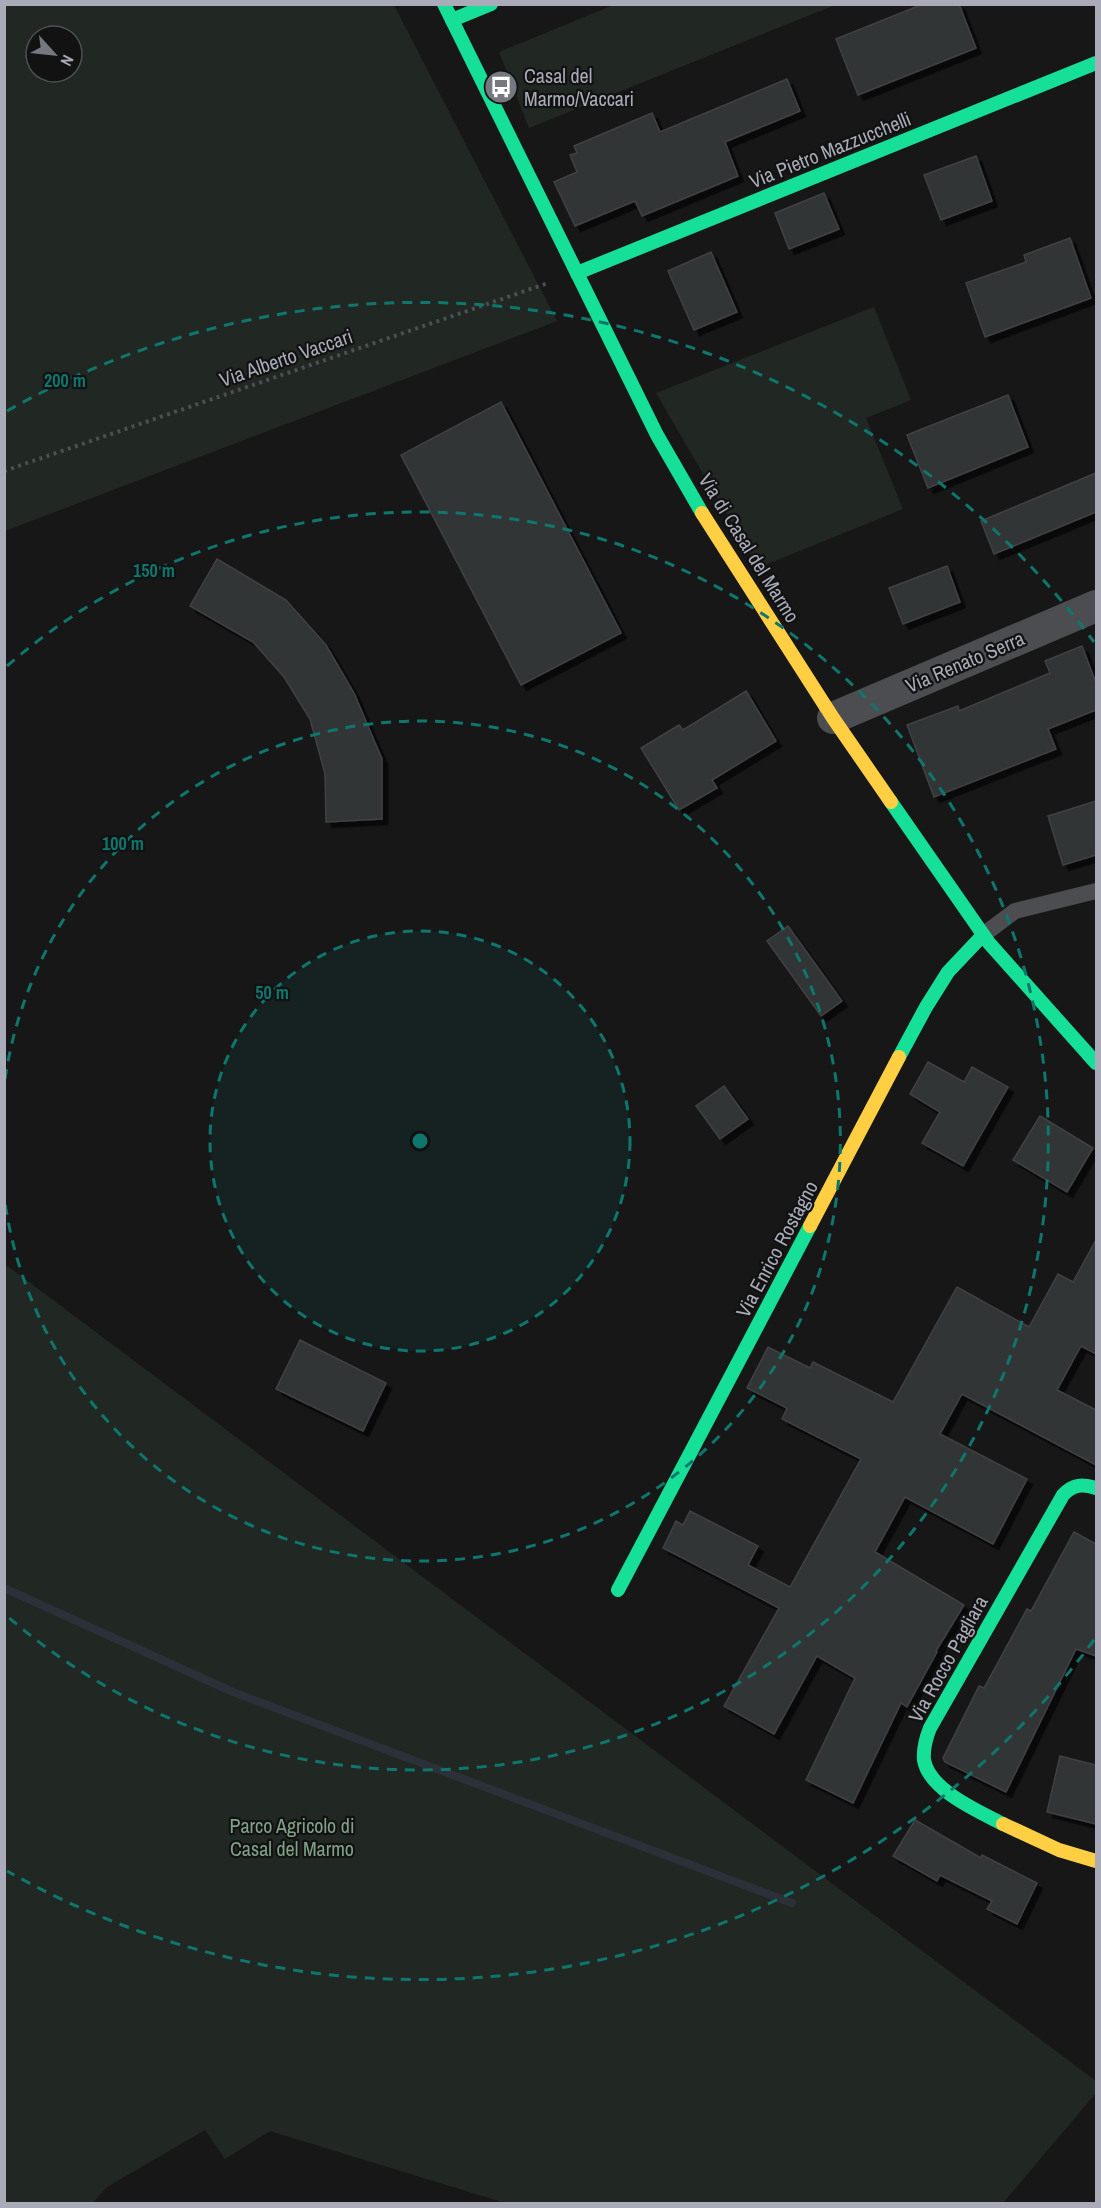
<svg xmlns="http://www.w3.org/2000/svg" width="1101" height="2208" viewBox="0 0 1101 2208" font-family="'Archivo Narrow',sans-serif">
<style>
.green{fill:#212823;fill-rule:evenodd}
.lines{fill:none;stroke-linecap:round;stroke-linejoin:round}
.stream{stroke:#2b3039;stroke-width:8}
.building{fill:#333436;stroke:#404144;stroke-width:1.5;filter:url(#shadow)}
.path{stroke:#4d4e52;stroke-width:4;stroke-dasharray:3 4.5;stroke-linecap:butt}
.lane{stroke:#4c4d50;stroke-width:16}
.street{stroke:#4c4d50;stroke-width:32}
.fast{stroke:#16e098;stroke-width:14}
.slow{stroke:#ffcf43;stroke-width:14}
.ring{fill:none;stroke:#0f766e;stroke-width:3;stroke-dasharray:10 8}
.labels{text-anchor:middle;stroke-width:4.5;stroke-linejoin:round;paint-order:stroke}
.poi-label{font-size:20px;fill:#a9acb8;stroke:#121213;text-anchor:start}
.street-label{font-size:20px;fill:#a9acb8;stroke:#121213}
.park-label{font-size:20px;fill:#81a287;stroke:#121213}
.centre{fill:#0f766e;stroke:#121213;stroke-width:3}
.ring-label{font-size:18px;text-anchor:middle;font-weight:bold;fill:#0f766e;stroke:#121213;stroke-width:4.5;stroke-linejoin:round;paint-order:stroke}
</style>
<defs>
<filter id="shadow"><feDropShadow dx="5.5" dy="5.5" stdDeviation="0" flood-color="#0009"/></filter>
</defs>
<rect width="100%" height="100%" fill="#171718"/>
<g class="green">
<path d="M5 4 394 5 557 321 5 531ZM36 36H72V72H36Z"/>
<path d="M616 4H835V5L529 128 499 52Z"/>
<path d="M874 307 911 400 866 418 903 509 758 568 656 393Z"/>
<path d="M5 1264 1096 2081V2093L1003 2203H505L270 2131 225 2159 205 2130 107 2187 93 2203H5Z"/>
</g>
<g class="lines">
<path class="stream" d="M4 1588 233 1692 792 1903"/>
</g>
<g class="building">
<path d="M923 4H959L976 48 858 95 836 39Z"/>
<path d="M787 79 800 111 725 142 738 176 642 216 635 201 575 226 554 182 577 172 570 155 577 153 574 146 652 113 660 132Z"/>
<path d="M976 156 992 201 941 220 924 175Z"/>
<path d="M824 193 839 229 789 249 775 213Z"/>
<path d="M1070 238 1091 298 985 337 966 283 1026 262 1024 255Z"/>
<path d="M711 252 737 312 694 330 668 271Z"/>
<path d="M1008 395 1028 447 928 488 907 435Z"/>
<path d="M501 402 621 633 521 685 401 455Z"/>
<path d="M1096 473V512L994 554 981 521Z"/>
<path d="M217 559 286 600 326 645 354 693 382 759V819L326 822 325 774 310 719 284 677 253 642 190 606Z"/>
<path d="M947 566 960 602 903 624 889 588Z"/>
<path d="M1082 646 1096 683V710L1048 729 1056 749 934 797 907 725 958 706 959 711 1050 673 1045 661Z"/>
<path d="M746 691 776 741 712 780 717 788 679 810 641 748 679 725 683 730Z"/>
<path d="M1096 801V855L1063 865 1048 816Z"/>
<path d="M788 926 842 1001 821 1016 767 941Z"/>
<path d="M928 1062 964 1082 972 1067 1008 1087 963 1166 922 1143 940 1112 910 1094Z"/>
<path d="M724 1086 748 1119 720 1139 696 1106Z"/>
<path d="M1040 1116 1093 1148 1067 1192 1013 1160Z"/>
<path d="M1096 1240V1354L1081 1346 1057 1390 1096 1410V1465L962 1394 940 1434 1027 1479 993 1544 905 1497 875 1552 964 1605 936 1651 937 1652 907 1707 901 1703 853 1803 806 1780 855 1678 817 1656 774 1734 724 1706 779 1608 663 1548 676 1521 683 1525 690 1511 758 1546 748 1565 790 1587 861 1459 782 1419 787 1408 747 1388 768 1347 810 1368 813 1362 893 1402 957 1287 1029 1327 1058 1274 1073 1282Z"/>
<path d="M300 1340 386 1383 363 1431 276 1389Z"/>
<path d="M1074 1532 1096 1544V1656L1076 1649 1006 1792 945 1762 943 1758 979 1686 984 1688 1027 1609 1031 1611Z"/>
<path d="M1060 1756 1096 1765V1824L1047 1812Z"/>
<path d="M915 1820 981 1858 982 1855 1037 1883 1017 1924 987 1909 992 1901 940 1875 937 1881 893 1856Z"/>
</g>
<g class="lines">
<path class="path" d="M4 471 548 283"/>
<path class="lane" d="M983 935 1015 911 1096 891"/>
<path class="street" d="M833 718 1096 606"/>
<g class="fast">
<path d="M444 4 657 435 702 513"/>
<path d="M452 20 491 4"/>
<path d="M577 273 1096 63"/>
<path d="M891 802 989 943 1096 1063"/>
<path d="M899 1057 926 1007 948 972 983 935"/>
<path d="M618 1590 810 1226"/>
<path d="M1003 1824C978 1811 929 1790 924 1760 923 1749 926 1738 930 1728L1063 1495C1073 1484 1083 1484 1096 1488"/>
</g>
<g class="slow">
<path d="M702 513 833 718 891 802"/>
<path d="M810 1226 899 1057"/>
<path d="M1003 1824 1059 1850 1096 1861"/>
</g>
</g>
<circle cx="420" cy="1141" r="210" fill="#0f766e" fill-opacity=".12"/>
<g class="ring">
<circle cx="420" cy="1141" r="210"/>
<path d="M5 1079A420 420 0 1 1 5 1203"/>
<path d="M7 666A629 629 0 1 1 7 1616"/>
<path d="M1094 1640A839 839 0 0 1 7 1871M7 411A839 839 0 0 1 1094 642"/>
</g>
<defs>
<g id="bus-disc" transform="scale(1.725)"><circle r="9.5" fill="#767880" stroke="#121213"/><path d="M-5-6H5V4H4V6H2V4H-2V6H-4V4H-5ZM-3.5-4V0h7V-4ZM-3.5 1.2v1.5H-2V1.2ZM2 1.2v1.5H3.5V1.2Z" fill="#fff"/></g>
</defs>
<g fill-rule="evenodd">
<use href="#bus-disc" x="501" y="87"/>
</g>
<g class="labels">
<g class="poi-label">
<text x="524" y="83">Casal del<tspan x="524" dy="23">Marmo/Vaccari</tspan></text>
</g>
<g class="street-label">
<text transform="translate(830 150) rotate(-22)" y="7">Via Pietro Mazzucchelli</text>
<text transform="translate(286 358) rotate(-19)" y="7">Via Alberto Vaccari</text>
<text transform="translate(749 548) rotate(58)" y="7">Via di Casal del Marmo</text>
<text transform="translate(965 662) rotate(-23)" y="7">Via Renato Serra</text>
<text transform="translate(777 1249) rotate(-62)" y="7">Via Enrico Rostagno</text>
<text transform="translate(948 1659) rotate(-61)" y="7">Via Rocco Pagliara</text>
</g>
<g class="park-label">
<text x="292" y="1833">Parco Agricolo di<tspan x="292" dy="23">Casal del Marmo</tspan></text>
</g>
</g>
<circle cx="420" cy="1141" r="9" class="centre"/>
<g class="ring-label">
<text x="65" y="387">200 m</text>
<text x="154" y="577">150 m</text>
<text x="123" y="850">100 m</text>
<text x="272" y="999">50 m</text>
</g>
<rect width="1101" height="2208" fill="none" stroke="#a9acb8" stroke-width="12"/>
<g transform="translate(54 54) rotate(117)"><circle r="28" fill="#121213" stroke="#4e5055" stroke-width="1.5"/>
<path d="M0-4.5L10 22L0 15L-10 22Z" fill="#767880"/>
<text y="-9" font-size="16" font-weight="bold" text-anchor="middle" fill="#a9acb8">N</text>
</g>
</svg>
